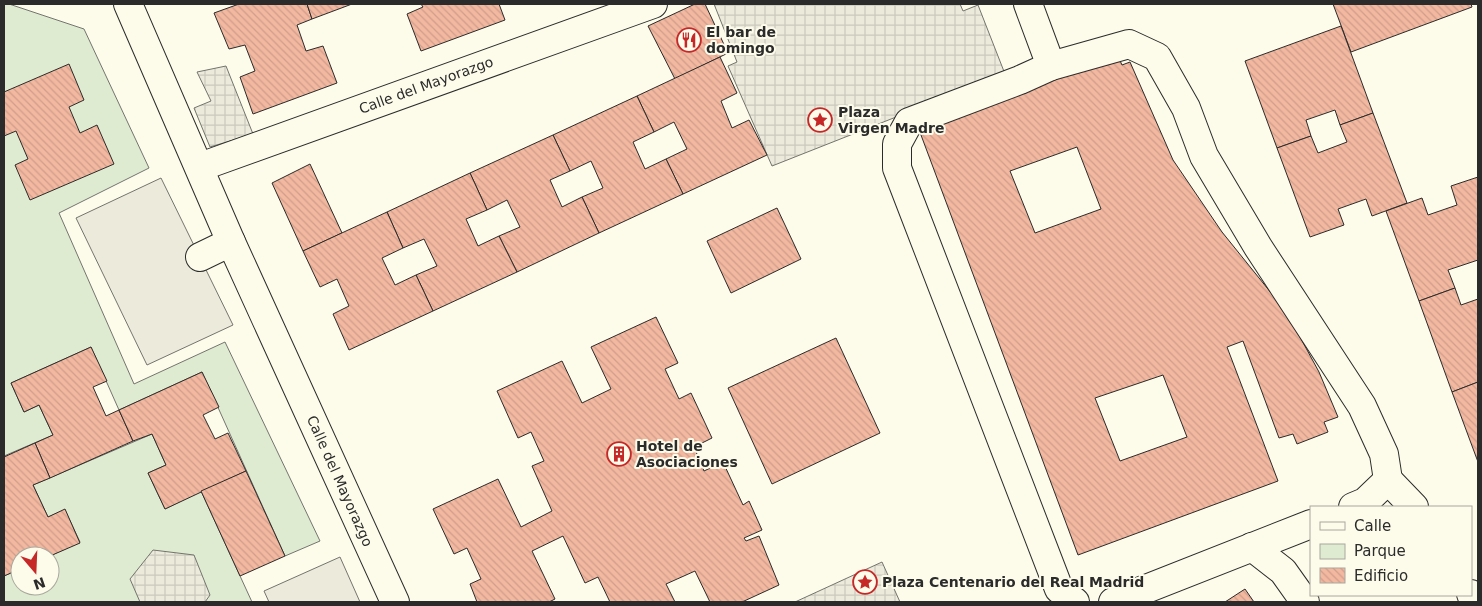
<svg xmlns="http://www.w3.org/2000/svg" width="1482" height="606" viewBox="0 0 1482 606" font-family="'DejaVu Sans',sans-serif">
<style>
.green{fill:#deebd1;stroke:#74746e}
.parking{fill:#eceadb;stroke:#74746e}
.plaza{fill:url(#plaza-grid);stroke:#74746e}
.building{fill:url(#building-back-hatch);stroke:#2b2b2b;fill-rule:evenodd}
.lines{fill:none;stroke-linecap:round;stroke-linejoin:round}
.minor-casing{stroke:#2b2b2b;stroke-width:30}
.minor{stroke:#fdfbea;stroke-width:28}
.labels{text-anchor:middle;stroke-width:4;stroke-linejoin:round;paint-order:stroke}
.poi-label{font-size:14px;font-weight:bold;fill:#2b2b2b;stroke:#fdfbea;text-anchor:start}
.street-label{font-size:14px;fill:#2b2b2b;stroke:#fdfbea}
</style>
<defs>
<pattern id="plaza-grid" width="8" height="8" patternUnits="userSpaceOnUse" patternTransform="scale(1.25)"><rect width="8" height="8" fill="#eceadb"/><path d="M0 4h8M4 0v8" fill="none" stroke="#cbc9bc"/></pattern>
<pattern id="building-back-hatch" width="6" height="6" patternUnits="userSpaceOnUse" patternTransform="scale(1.25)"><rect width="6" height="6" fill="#f2b8a0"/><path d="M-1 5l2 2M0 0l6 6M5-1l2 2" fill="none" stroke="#d09e8a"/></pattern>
</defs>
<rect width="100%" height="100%" fill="#fdfbea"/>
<g class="green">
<path d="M4 4H9L84 29 149 168 59 213 134 384 225 342 320 541 285 556 202 372 119 410 91 347 11 383 24 412 39 405 53 435 4 456Z"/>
<path d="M152 434 166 465 148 473 165 509 201 491 252 602H4V576L20 569V586H50V556L80 542 65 510 48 517 33 485Z"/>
</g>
<g class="parking">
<path d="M161 178 233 325 147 365 76 218Z"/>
<path d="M340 557 360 602H269L264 591Z"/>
</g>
<g class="plaza">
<path d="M714 4H960L963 11 978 5 1005 74 772 166 728 66 737 62Z"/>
<path d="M226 66 253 134 210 147 194 108 211 101 197 72Z"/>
<path d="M153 550 194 555 210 595 205 602H140L130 579Z"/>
<path d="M882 562 900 602H795Z"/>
</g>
<g class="building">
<path d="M239 4H307L312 19 297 25 306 51 323 46 337 83 253 114 240 77 255 71 245 45 229 49 214 13Z"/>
<path d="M307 4H352L312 19Z"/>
<path d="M421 4H499L505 20 421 51 407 14 423 7Z"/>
<path d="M695 4H705L728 53 675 79 648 26Z"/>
<path d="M1333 4H1471L1472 7 1351 52Z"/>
<path d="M1341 26 1373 113 1340 125 1335 110 1306 120 1311 136 1277 148 1245 61Z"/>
<path d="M1117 54 1122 65 1130 62 1173 160 1222 232 1280 304 1300 337 1319 372 1338 417 1324 422 1328 432 1297 444 1293 434 1279 438 1243 341 1227 347 1278 481 1078 555 918 127ZM1077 147 1101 209 1035 233 1010 171ZM1163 375 1187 437 1120 461 1095 398Z"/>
<path d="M720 57 737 93 721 101 732 128 749 120 767 155 683 194 666 159 687 149 674 122 654 132 637 96Z"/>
<path d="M69 64 84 100 69 107 80 133 97 125 114 164 30 200 15 165 28 159 16 131 4 136V92Z"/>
<path d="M637 96 654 132 633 142 645 169 666 159 683 194 599 233 582 197 603 188 591 161 570 171 553 135Z"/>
<path d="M1373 113 1407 203 1372 216 1366 199 1338 209 1344 225 1310 237 1277 148 1311 136 1318 153 1347 142 1340 125Z"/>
<path d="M553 135 570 171 550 180 562 207 582 197 599 233 517 272 499 236 520 227 507 200 487 210 470 173Z"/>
<path d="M310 164 342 233 303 251 272 183Z"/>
<path d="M470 173 487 210 466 219 478 246 499 236 517 272 433 311 416 275 437 266 424 239 403 248 387 212Z"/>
<path d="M1478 177V260L1448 270 1455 288 1419 301 1386 211 1422 198 1428 215 1457 205 1451 186Z"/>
<path d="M777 208 801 259 731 293 707 241Z"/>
<path d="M387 212 403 248 382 258 395 285 416 275 433 311 349 350 333 314 349 306 337 279 320 287 303 251Z"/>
<path d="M1455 288 1461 305 1478 299V382L1452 392 1419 301Z"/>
<path d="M656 317 678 363 665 369 679 399 691 393 712 438 694 447 704 471 723 462 743 505 749 501 762 530 744 538 746 541 759 536 779 585 742 602H710L695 571 666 584 675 602H610L598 577 585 583 563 536 532 551 555 599 549 602H477L470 584 481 579 467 548 454 554 433 509 498 479 521 527 552 511 532 466 544 461 531 432 518 438 497 391 562 361 582 403 611 389 591 347Z"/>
<path d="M836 338 880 433 772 484 728 388Z"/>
<path d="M91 347 107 381 93 387 106 416 119 410 133 441 50 478 35 443 53 435 39 405 24 412 11 383Z"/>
<path d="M202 372 219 407 203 415 215 439 228 433 246 471 165 509 148 473 166 465 152 434 133 441 119 410Z"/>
<path d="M1478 382V462L1452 392Z"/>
<path d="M35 443 50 478 33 485 48 517 65 509 80 543 50 556H20V569L4 576V457Z"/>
<path d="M246 471 285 556 240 576 201 491Z"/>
<path d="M1245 589 1254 602H1225Z"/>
</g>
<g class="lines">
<g class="minor-casing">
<g id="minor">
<path d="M128 4 231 242 395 602"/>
<path d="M1028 4 1051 66"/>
<path d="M200 167 653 4"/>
<path d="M200 257 231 242"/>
<path d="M1388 480 1414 507"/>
<path d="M1252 547 1283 571 1305 602"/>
<path d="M1471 594 1475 602"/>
<path d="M1075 602 1059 589 897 168V144L909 122 1020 80 1051 66 1129 44 1157 57 1186 108 1204 156 1258 247 1362 406 1384 454 1388 480 1365 502 1353 507"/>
<path d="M1113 602 1311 524"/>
</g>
</g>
<use href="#minor" class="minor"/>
</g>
<defs>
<g id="restaurant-ring" transform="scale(1.25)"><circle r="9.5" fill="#fdfbea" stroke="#c62828" stroke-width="1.5"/><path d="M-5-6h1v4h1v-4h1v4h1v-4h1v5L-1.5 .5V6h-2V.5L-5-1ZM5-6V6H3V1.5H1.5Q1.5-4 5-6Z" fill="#c62828"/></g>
<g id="sight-ring" transform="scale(1.25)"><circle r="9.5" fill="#fdfbea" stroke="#c62828" stroke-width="1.5"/><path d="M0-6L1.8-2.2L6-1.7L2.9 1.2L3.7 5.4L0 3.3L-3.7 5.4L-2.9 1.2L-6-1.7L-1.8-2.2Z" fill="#c62828"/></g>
<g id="building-ring" transform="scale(1.25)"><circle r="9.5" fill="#fdfbea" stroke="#c62828" stroke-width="1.5"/><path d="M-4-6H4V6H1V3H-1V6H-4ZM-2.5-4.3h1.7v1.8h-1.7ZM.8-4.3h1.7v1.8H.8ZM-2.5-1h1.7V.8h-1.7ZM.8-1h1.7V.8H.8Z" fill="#c62828"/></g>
</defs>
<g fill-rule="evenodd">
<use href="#restaurant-ring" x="689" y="40"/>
<use href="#sight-ring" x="820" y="120"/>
<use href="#building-ring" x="619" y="454"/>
<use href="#sight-ring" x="865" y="582"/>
</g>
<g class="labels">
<g class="poi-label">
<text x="706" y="37">El bar de<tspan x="706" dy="16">domingo</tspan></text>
<text x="838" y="117">Plaza<tspan x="838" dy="16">Virgen Madre</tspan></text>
<text x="636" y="451">Hotel de<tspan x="636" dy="16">Asociaciones</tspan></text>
<text x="882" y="587">Plaza Centenario del Real Madrid</text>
</g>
<g class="street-label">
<text transform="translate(426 85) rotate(-20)" y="5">Calle del Mayorazgo</text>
<text transform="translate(340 481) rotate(66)" y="5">Calle del Mayorazgo</text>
</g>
</g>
<rect width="1482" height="606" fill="none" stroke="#2b2b2b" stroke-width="10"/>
<rect x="1310" y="506" width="162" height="90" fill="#fdfbea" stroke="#a9a89e"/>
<rect x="1320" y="522" width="25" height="8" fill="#fdfbea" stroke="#a9a89e"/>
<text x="1354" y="531" font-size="15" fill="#2b2b2b">Calle</text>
<rect x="1320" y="544" width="25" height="15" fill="#deebd1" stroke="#a9a89e"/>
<text x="1354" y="556" font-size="15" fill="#2b2b2b">Parque</text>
<rect x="1320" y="568" width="25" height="15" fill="url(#building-back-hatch)" stroke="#a9a89e"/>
<text x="1354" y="581" font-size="15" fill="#2b2b2b">Edificio</text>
<g transform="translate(35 571) rotate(161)"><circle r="24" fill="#fdfbea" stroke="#a9a89e"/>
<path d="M0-4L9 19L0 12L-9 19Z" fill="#c62828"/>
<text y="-8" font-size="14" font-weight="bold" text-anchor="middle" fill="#2b2b2b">N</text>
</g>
</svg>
